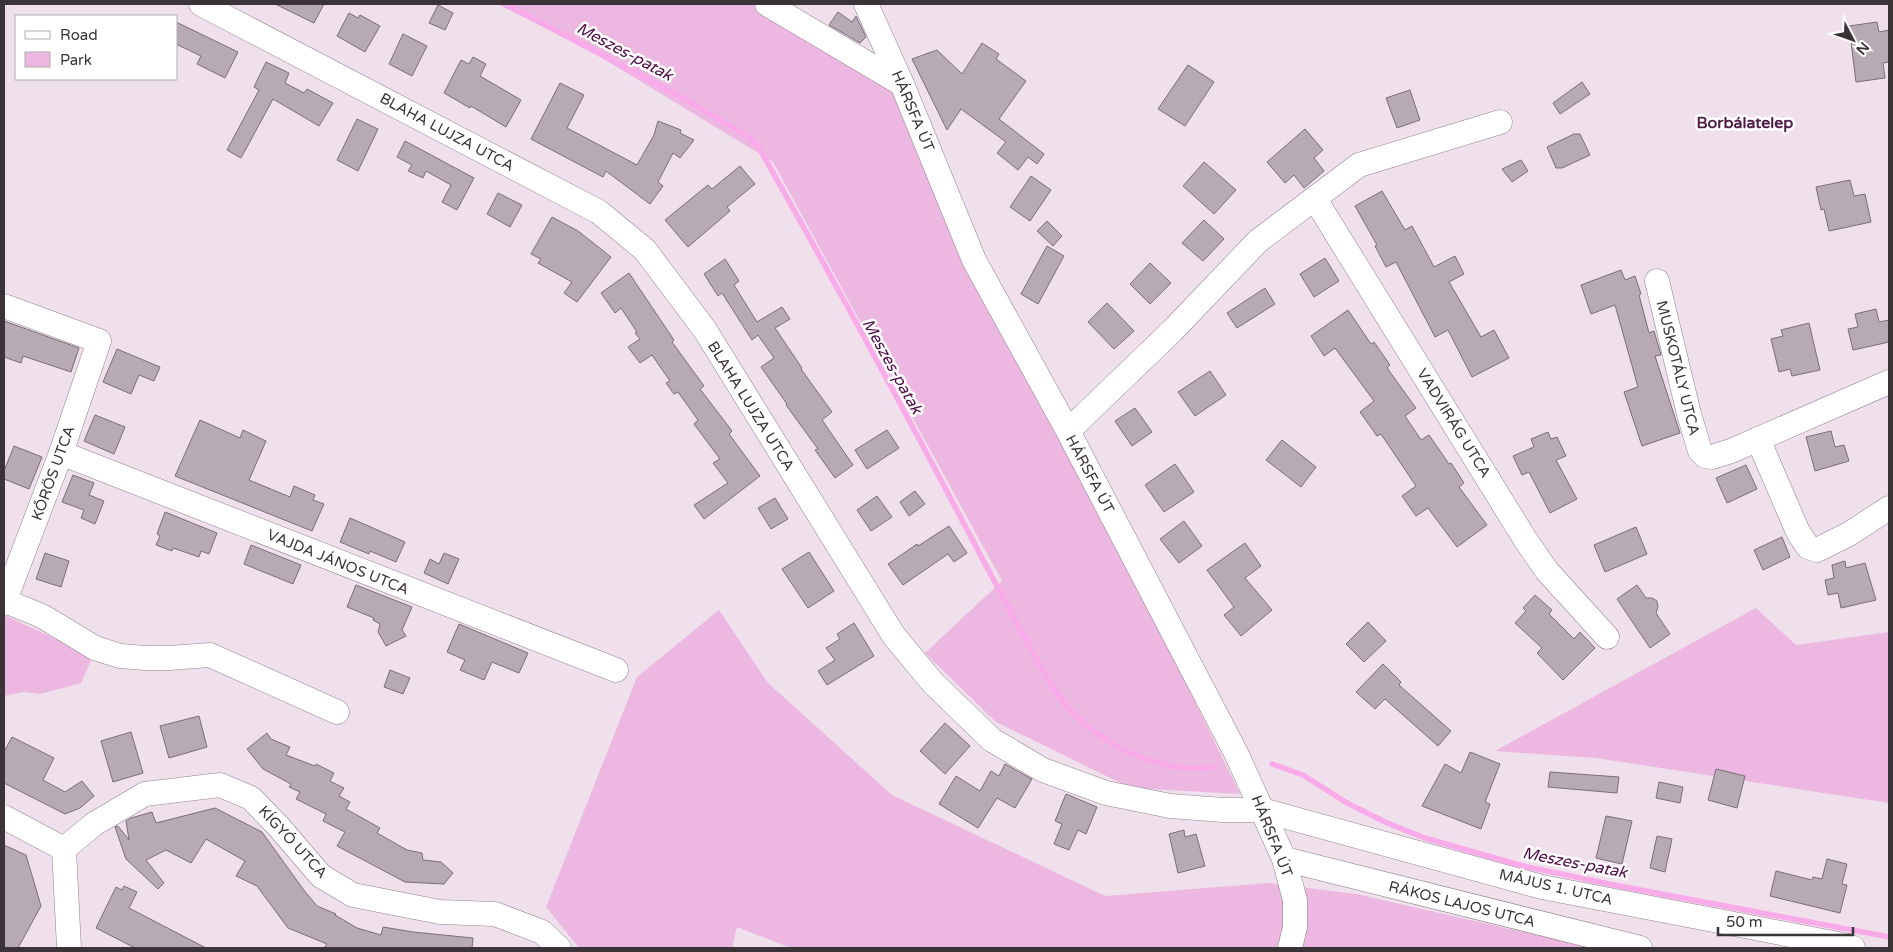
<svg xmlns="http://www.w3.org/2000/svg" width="1893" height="952" viewBox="0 0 1893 952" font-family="'Varela Round',sans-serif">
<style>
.green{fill:#ecb7e0}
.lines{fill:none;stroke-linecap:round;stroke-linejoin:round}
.stream{stroke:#f9abe9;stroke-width:5.5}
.building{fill:#b8aab4;stroke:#7b6e77}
.minor-casing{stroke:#92848f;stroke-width:25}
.minor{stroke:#fff;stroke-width:24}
.labels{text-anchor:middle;stroke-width:5;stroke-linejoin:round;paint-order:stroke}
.street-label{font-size:15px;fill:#3a3438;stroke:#fff}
.water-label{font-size:16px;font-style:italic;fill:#520e49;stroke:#fff}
.neighbourhood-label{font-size:16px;font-weight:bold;fill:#501b48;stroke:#fff}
</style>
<rect width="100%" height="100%" fill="#efe0ec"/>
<g class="green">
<path d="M497 4H758L898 92 1240 794 1131 788 996 722 925 653 1002 581 773 162 589 50Z"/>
<path d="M1756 608 1796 645 1889 632V803L1596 758 1495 751Z"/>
<path d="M719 610 768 683 892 795 1105 896 1269 883 1356 894 1593 948H791L737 927 732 948H579L546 907 637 677Z"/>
<path d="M4 615 93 656 81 683 40 694 24 692 4 696Z"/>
</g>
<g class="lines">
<g class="stream">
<path d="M506 4 683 98 747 136 758 146C828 270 897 396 963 522 986 565 1008 608 1032 651 1045 674 1058 699 1077 717 1112 750 1165 774 1213 767"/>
<path d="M1272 764 1303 775 1347 803 1387 823 1425 838 1523 866 1614 885 1889 937"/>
</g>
</g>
<g class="building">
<path d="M275 4H324L314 23Z"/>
<path d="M438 5 453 13 445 30 429 23Z"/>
<path d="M838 12 852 22 856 16 866 37 860 43 829 25Z"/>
<path d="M349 13 358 18 360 15 380 26 365 52 337 36Z"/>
<path d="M176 22 238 52 225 78 197 64 201 56 176 44Z"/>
<path d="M1877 22 1879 32 1889 30V62L1883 63 1885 78 1856 82 1849 26Z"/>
<path d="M403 34 427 46 412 76 389 64Z"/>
<path d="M982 43 999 54 996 59 1026 81 999 119 1044 154 1037 164 1028 157 1018 170 997 153 1006 142 961 109 947 130 912 59 937 50 962 74Z"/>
<path d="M473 57 486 64 480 76 521 100 506 127 471 106 470 108 444 93 461 60 469 64Z"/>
<path d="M266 62 289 73 285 83 304 93 307 89 333 103 319 126 273 99 241 158 227 150 259 90 254 87Z"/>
<path d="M1188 65 1214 82 1185 126 1158 109Z"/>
<path d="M1582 82 1590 94 1560 114 1553 103Z"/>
<path d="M560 83 584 95 567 128 637 165 654 135 658 121 681 130 680 133 694 140 680 158 673 153 658 182 663 186 650 204 606 171 603 177 531 139Z"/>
<path d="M1410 90 1420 120 1397 128 1386 98Z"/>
<path d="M357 119 378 129 358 171 337 160Z"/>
<path d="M1305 129 1323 150 1314 158 1324 171 1304 188 1294 175 1285 183 1267 162Z"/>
<path d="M1574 134H1580L1590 155 1562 168H1556L1547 147Z"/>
<path d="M405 141 474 178 457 210 442 202 451 185 426 171 423 178 408 171 412 165 397 157Z"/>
<path d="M1521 160 1528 171 1512 182 1502 169Z"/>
<path d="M1204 162 1236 190 1214 214 1183 186Z"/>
<path d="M740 166 755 184 727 207 730 211 688 247 665 220 708 185 712 189Z"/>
<path d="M1031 176 1051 190 1030 221 1010 207Z"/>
<path d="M1850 180 1854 196 1865 194 1871 222 1829 231 1824 209 1821 210 1816 187Z"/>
<path d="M1382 191 1405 230 1412 226 1434 267 1455 256 1464 274 1449 282 1481 337 1494 330 1509 358 1472 377 1448 330 1435 337 1396 262 1386 267 1375 246 1377 245 1355 206Z"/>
<path d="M498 193 522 205 510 227 487 214Z"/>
<path d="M552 217 578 231 611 257 577 302 564 293 572 282 538 263 541 259 531 254Z"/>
<path d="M1204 220 1224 239 1203 261 1182 243Z"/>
<path d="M1047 221 1062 236 1053 246 1037 231Z"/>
<path d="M1047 246 1064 256 1038 304 1021 294Z"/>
<path d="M1325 258 1339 281 1314 297 1300 274Z"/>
<path d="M725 259 739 281 734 285 757 322 782 307 790 319 775 328 802 368 801 369 832 412 822 420 853 465 835 478 815 450 818 449 786 405 787 404 761 367 774 358 758 335 752 340 722 293 718 296 704 274Z"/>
<path d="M1150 263 1171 283 1150 304 1130 284Z"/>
<path d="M1621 270 1625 280 1635 276 1641 294 1639 295 1649 333 1654 331 1661 355 1655 356 1680 433 1642 446 1624 392 1638 387 1615 305 1591 314 1581 285Z"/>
<path d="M629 273 674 340 672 342 704 386 700 389 732 431 729 434 760 476 704 519 694 505 728 483 713 463 720 459 694 424 698 420 678 392 674 394 666 383 670 381 652 355 640 363 628 347 640 339 635 333 637 332 621 308 615 313 601 293Z"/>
<path d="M1265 288 1275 304 1237 328 1227 313Z"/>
<path d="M1107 303 1134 331 1114 349 1088 322Z"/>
<path d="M1876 309 1879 322 1889 320V342L1853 350 1848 329 1858 327 1855 314Z"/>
<path d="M1348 310 1371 344 1374 342 1390 365 1387 368 1416 408 1405 416 1421 440 1429 435 1449 464 1451 463 1464 483 1459 487 1487 525 1457 547 1428 508 1416 516 1402 496 1416 486 1381 434 1377 436 1360 412 1374 401 1335 348 1324 356 1311 336Z"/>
<path d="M4 321 79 348 71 372 23 356 21 363 4 357Z"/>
<path d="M1809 323 1820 370 1792 376 1790 369 1779 372 1771 339 1783 336 1781 330Z"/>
<path d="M117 349 160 367 154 381 139 375 131 394 103 382Z"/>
<path d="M1210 371 1226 395 1195 416 1178 392Z"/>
<path d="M1135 408 1152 432 1132 446 1115 421Z"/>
<path d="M95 415 125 427 114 454 84 441Z"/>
<path d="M200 420 240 438 243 430 266 441 249 480 290 497 294 486 315 495 313 500 324 504 312 531 175 476Z"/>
<path d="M887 430 899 448 867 469 855 450Z"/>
<path d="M1831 431 1835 447 1844 445 1849 461 1815 471 1806 437Z"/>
<path d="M1548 432 1551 439 1557 437 1566 456 1556 460 1577 499 1550 513 1529 472 1522 475 1513 456 1534 447 1531 439Z"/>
<path d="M1282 440 1316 467 1301 487 1266 460Z"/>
<path d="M14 446 42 457 29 489 4 479V471Z"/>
<path d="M1175 464 1194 492 1164 512 1145 485Z"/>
<path d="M1746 465 1757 489 1727 503 1716 478Z"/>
<path d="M73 475 94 483 89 495 104 501 95 524 81 518 84 510 62 502Z"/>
<path d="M915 491 925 504 909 516 900 502Z"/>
<path d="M877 496 892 517 871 531 857 510Z"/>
<path d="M775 498 788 519 771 529 758 508Z"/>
<path d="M165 512 217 533 209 554 201 551 199 557 173 548 172 551 156 545 160 536 157 534Z"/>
<path d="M350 518 405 542 396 562 370 551 369 554 340 542Z"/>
<path d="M1184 521 1202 546 1179 563 1160 539Z"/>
<path d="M949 526 967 553 954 562 948 554 903 585 888 564 917 544 918 546Z"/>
<path d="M1636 527 1647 554 1605 572 1594 545Z"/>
<path d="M1782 537 1790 557 1763 570 1754 550Z"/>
<path d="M1245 543 1261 566 1245 578 1272 610 1241 636 1224 615 1234 607 1207 570Z"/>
<path d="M251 545 301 565 293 584 244 564Z"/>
<path d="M809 552 834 591 808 608 782 569Z"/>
<path d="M45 553 69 561 61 587 36 579Z"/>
<path d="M444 553 459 559 448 584 424 573 430 559 439 564Z"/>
<path d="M1845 561 1846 568 1865 563 1876 600 1841 608 1838 593 1828 595 1825 580 1834 578 1832 565Z"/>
<path d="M356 585 412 607 402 630 406 636 386 646 378 632 380 624 373 620 374 618 347 607Z"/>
<path d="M1637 585 1646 598H1652L1657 601 1658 607 1656 613 1670 634 1650 648 1617 599Z"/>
<path d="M1535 595 1552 610 1549 614 1574 639 1580 632 1595 648 1563 680 1537 653 1542 648 1515 623 1526 611 1523 608Z"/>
<path d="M1368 622 1386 641 1364 662 1346 644Z"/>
<path d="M854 623 874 656 827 685 818 671 835 660 826 648 840 639 837 634Z"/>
<path d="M459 624 528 653 519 673 492 662 484 680 460 670 465 660 447 652Z"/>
<path d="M1383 664 1401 682 1399 685 1451 731 1438 746 1385 699 1375 709 1356 692Z"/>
<path d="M390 670 410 678 403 694 384 687Z"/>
<path d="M199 716 207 747 169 758 160 726Z"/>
<path d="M945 723 970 746 945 774 920 751Z"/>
<path d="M131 732 143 773 113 782 101 741Z"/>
<path d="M267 733 271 739 290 747 286 755 315 766 316 764 334 773 330 781 344 788 339 796 350 802 346 809 380 828 377 833 407 850 422 853 423 860 441 862 453 873 444 884 405 882 337 846 345 832 323 821 326 814 296 799 300 792 289 787 291 784 263 769 247 749Z"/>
<path d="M12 737 54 758 43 780 65 792 82 781 94 796 80 808 65 814 4 783V752Z"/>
<path d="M1470 752 1500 764 1485 802 1490 804 1481 829 1422 806 1445 764 1461 773Z"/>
<path d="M1005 764 1032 779 1015 808 997 798 978 828 939 804 956 776 980 791 991 771 999 776Z"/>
<path d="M1716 769 1745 776 1737 808 1708 800Z"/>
<path d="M1550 772 1619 777 1617 793 1548 787Z"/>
<path d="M1659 782 1683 787 1680 803 1656 798Z"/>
<path d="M1066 794 1097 807 1086 834 1078 830 1069 850 1054 844 1062 824 1055 821Z"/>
<path d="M215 808 262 832 303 889 317 906 336 914 335 915 357 928 381 935 383 927 413 932 473 938 472 948H324L327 944 288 928 257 886 236 876 245 861 206 839 191 863 166 850 146 860 164 883 158 889 126 859 115 827 118 826 129 840 126 821 131 818 152 812 156 823Z"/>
<path d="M1606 816 1632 821 1622 864 1596 858Z"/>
<path d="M1184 830 1185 837 1196 834 1205 866 1178 873 1169 834Z"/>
<path d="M1657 836 1672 839 1665 872 1650 868Z"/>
<path d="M4 845 26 855 41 906 18 948H4Z"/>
<path d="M1827 859 1847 864 1842 884 1847 885 1840 913 1770 896 1776 871 1812 880 1813 877 1822 879Z"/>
<path d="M124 886 137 892 129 908 206 948H135L96 928 116 887 122 890Z"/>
</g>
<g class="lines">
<g class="minor-casing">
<g id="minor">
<path d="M201 4 599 212 645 250 705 330 894 636 933 683 992 740 1043 770 1106 793 1170 806 1223 810H1262L1542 887 1848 946 1853 948"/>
<path d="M767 4 902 84"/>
<path d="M866 4 902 84 974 260 1068 431 1236 753 1262 810 1284 859 1295 900V927L1290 948"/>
<path d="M1315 199 1525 539 1547 571 1607 637"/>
<path d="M1657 281 1689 414 1700 451 1705 456 1712 457 1731 451 1889 382"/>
<path d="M4 306 99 341 61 453 4 603"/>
<path d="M1068 431 1173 330 1258 241 1359 165 1500 122"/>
<path d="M1758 439 1798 532 1808 547 1817 550 1849 534 1889 508"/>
<path d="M61 453 616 670"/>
<path d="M5 601 42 616 95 648 120 656 146 658H169L210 655 337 712"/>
<path d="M4 817 64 849 69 948"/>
<path d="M64 849 94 824 145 794 220 785 251 798 279 827 321 876 353 895 440 912 495 914 542 932 559 948"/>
<path d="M1284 859 1640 948"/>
</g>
</g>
<use href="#minor" class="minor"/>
</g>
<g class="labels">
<g class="street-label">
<text transform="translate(913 111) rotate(67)" y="5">HÁRSFA ÚT</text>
<text transform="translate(447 132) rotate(28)" y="5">BLAHA LUJZA UTCA</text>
<text transform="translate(1678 368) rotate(76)" y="5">MUSKOTÁLY UTCA</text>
<text transform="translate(751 406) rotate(58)" y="5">BLAHA LUJZA UTCA</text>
<text transform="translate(1454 423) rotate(58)" y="5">VADVIRÁG UTCA</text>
<text transform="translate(53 473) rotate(-70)" y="5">KŐRÖS UTCA</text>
<text transform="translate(1090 474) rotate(62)" y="5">HÁRSFA ÚT</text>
<text transform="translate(338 562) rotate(22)" y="5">VAJDA JÁNOS UTCA</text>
<text transform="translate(1272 836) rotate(68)" y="5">HÁRSFA ÚT</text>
<text transform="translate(293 842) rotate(47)" y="5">KÍGYÓ UTCA</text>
<text transform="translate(1556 887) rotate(13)" y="5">MÁJUS 1. UTCA</text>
<text transform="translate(1462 904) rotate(14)" y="5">RÁKOS LAJOS UTCA</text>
</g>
<g class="water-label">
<text transform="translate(625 51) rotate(28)" y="6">Meszes-patak</text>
<text transform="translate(893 366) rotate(61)" y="6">Meszes-patak</text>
<text transform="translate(1575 862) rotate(11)" y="6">Meszes-patak</text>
</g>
<g class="neighbourhood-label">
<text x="1745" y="128">Borbálatelep</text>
</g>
</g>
<rect width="1893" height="952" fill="none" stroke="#3a3438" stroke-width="10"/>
<rect x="15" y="15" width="162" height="65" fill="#ffffff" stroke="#b0aeaf"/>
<rect x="25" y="31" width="25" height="8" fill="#ffffff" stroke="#b0aeaf"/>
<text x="60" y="40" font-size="15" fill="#3a3438">Road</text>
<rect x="25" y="52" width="25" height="15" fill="#ecb7e0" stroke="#b0aeaf"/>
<text x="60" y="65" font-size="15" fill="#3a3438">Park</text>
<g transform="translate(1853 40) rotate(131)" stroke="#ffffff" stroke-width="4" paint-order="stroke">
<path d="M0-4L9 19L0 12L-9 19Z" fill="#3a3438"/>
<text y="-8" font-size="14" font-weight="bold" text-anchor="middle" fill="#3a3438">N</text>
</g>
<path d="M1718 927v8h135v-8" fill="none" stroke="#3a3438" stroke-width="2.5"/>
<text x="1726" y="927" font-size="15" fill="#3a3438" stroke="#ffffff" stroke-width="4" paint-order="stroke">50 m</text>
</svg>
